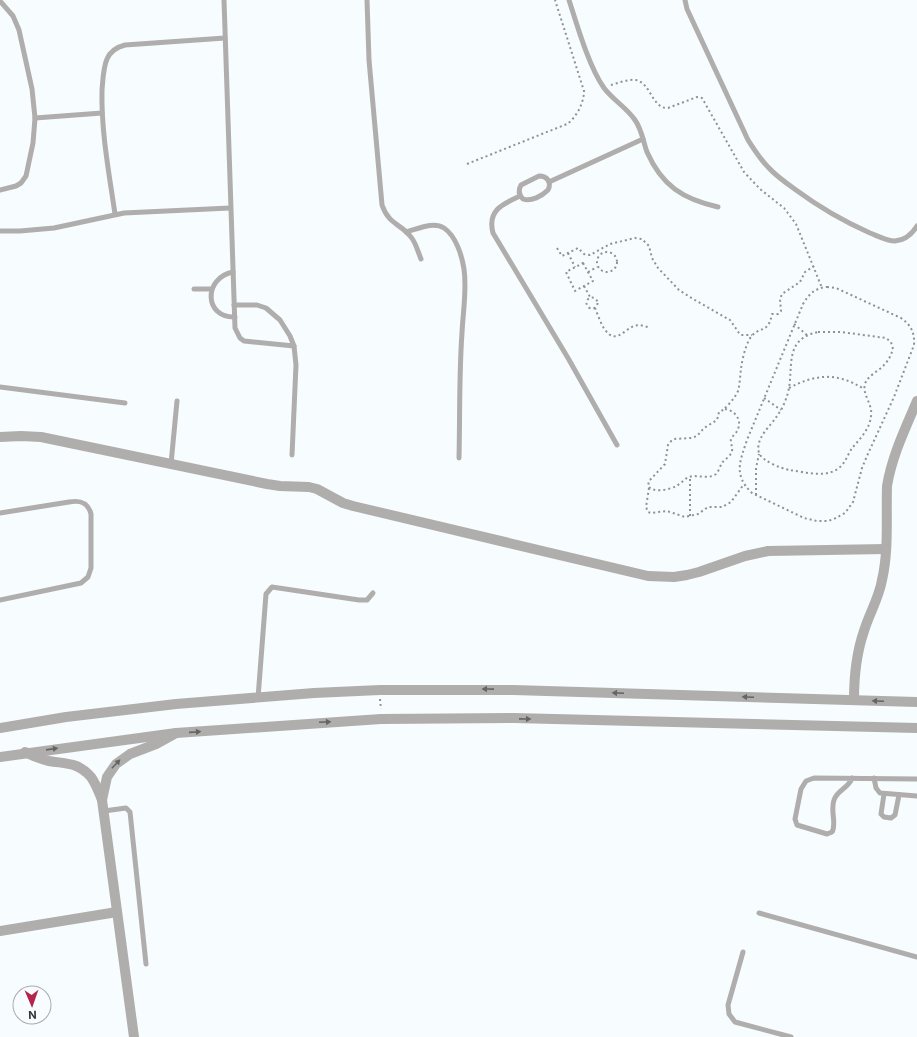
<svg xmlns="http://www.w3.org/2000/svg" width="917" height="1037" viewBox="0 0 917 1037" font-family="Inter,sans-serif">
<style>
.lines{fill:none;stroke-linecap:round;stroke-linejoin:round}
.path{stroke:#8e9294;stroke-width:2;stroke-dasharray:2 3;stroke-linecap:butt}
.service{stroke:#b0adad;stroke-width:5}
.minor{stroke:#b0adad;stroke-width:10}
.tertiary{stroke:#b0adad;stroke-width:10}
.oneway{fill:#656566}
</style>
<rect width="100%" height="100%" fill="#f7fcff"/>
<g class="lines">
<g class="path">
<path d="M611 85C618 83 628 79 636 80 651 83 652 109 668 108L697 97 702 98 744 172 760 189 784 208 796 224 822 288"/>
<path d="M467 164 567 124C576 118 584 103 584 91L555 0"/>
<path d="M557 248 562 256 578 248 584 254 590 255 610 244 635 238 642 239 649 246 652 258 658 268 679 290 693 299 730 320 739 333 741 335H752"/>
<circle cx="607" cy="262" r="10"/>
<path d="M568 253 575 267"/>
<path d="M583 263 593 281 575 291 566 272Z"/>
<path d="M588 272 597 267"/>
<path d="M584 286 590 297"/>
<path d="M827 287 836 288 901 318C911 325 915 333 914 345L894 397 867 456 862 468 853 502 845 513 834 519 828 521H817L804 518 752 493C733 475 740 461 747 440L803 304C809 294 815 288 827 287Z"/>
<circle cx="592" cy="303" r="5.5"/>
<path d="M595 308C598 315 601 325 606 331 616 344 625 329 634 326 639 324 645 326 650 328"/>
<path d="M794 324 807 335"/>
<path d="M818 332H841L886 338 891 342 893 349C891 355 889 360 884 365 879 371 867 376 865 384 862 395 873 404 871 416 870 428 861 438 853 447 848 453 846 462 840 467 827 479 805 472 790 470 782 469 762 461 759 453 755 438 770 427 777 416 783 408 787 398 789 388 793 364 785 339 818 332Z"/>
<path d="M789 388C816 374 837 372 864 389"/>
<path d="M764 398 781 410"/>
<path d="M725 408C730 403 735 398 738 391 740 384 740 376 741 369 742 360 745 348 749 340 758 324 768 336 772 314H778L781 311 780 299 782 294 800 282 805 272 814 266"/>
<path d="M725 409C734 410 742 419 738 429 737 433 733 435 731 439 730 443 733 447 732 451 731 456 725 459 722 463 720 466 719 471 716 474 708 480 697 474 689 477 684 479 681 484 676 486 669 490 653 493 648 486L649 481 665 464 668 445 670 442 674 439 691 438 697 436 704 428 717 420 719 412Z"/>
<path d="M649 488 646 507 648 512 651 513 667 511 685 517 698 514 708 507H722L731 502 744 484"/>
<path d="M756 495V468L759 454"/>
<path d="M690 516V477"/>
<path d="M380 699 381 709"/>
</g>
<g class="service">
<path d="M224 0 235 328 240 338 244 341 294 346"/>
<path d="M367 0 369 60 382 205C389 225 400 223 411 237 416 243 418 252 421 259"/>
<path d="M569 0C577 25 589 67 604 88 613 100 627 108 635 120 642 130 643 141 647 152 662 186 683 199 718 207"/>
<path d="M685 0 687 9 748 140C754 149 760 159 768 167 776 176 786 183 796 190 819 207 843 221 870 233 878 236 887 241 895 241 906 240 912 234 917 226"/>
<path d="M0 1 13 16 19 30 32 89 35 118 33 143 26 176 21 183 16 186 0 190"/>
<path d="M35 118 102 113"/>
<path d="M539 176C547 176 552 182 548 190 542 196 531 202 523 199 519 195 518 190 521 185Z"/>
<path d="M549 182 643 139"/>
<path d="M520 196C503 204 487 210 493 233L568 358 617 445"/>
<path d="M115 214C109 173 101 131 102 90 103 80 103 68 107 59 110 52 117 47 125 45L225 38"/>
<path d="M0 231H20L54 228 124 213 230 208"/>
<path d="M406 232C418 229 433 221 444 228 456 236 462 256 464 269 467 290 463 311 462 333 459 374 460 416 459 458"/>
<path d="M233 272C203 278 204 318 235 317"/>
<path d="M194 289H212"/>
<path d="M234 305H257L266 308 280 320 290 336 294 346 296 365 292 455"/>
<path d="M0 387 125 403"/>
<path d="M171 464 177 401"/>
<path d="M0 513 69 502C80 500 88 502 91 514V568L88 577 81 583 0 600"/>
<path d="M258 698 266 594 272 587 359 600H367L373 593"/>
<path d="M852 778C849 788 837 790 834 800 830 811 837 824 832 832L827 834 797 825 795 819 801 789 806 781 814 778 917 779"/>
<path d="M874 778 876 788 880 793 917 796"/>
<path d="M884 794 881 814 884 817 891 818 895 815 899 795"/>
<path d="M104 811 126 808 130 812 146 964"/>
<path d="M759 913 917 957"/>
<path d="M743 952 728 1005 729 1014 735 1022 791 1037"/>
</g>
<g class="minor">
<path d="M0 437 21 436 41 437 267 484 280 486 309 487 317 489 343 503 353 506 648 576 674 577 687 575 699 572 745 556 768 551 886 549"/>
<path d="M854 700C854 677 856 654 864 631 869 614 879 598 882 580 889 550 886 517 887 486 892 456 905 429 917 401"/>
<path d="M25 752C33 756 40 759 49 761 66 764 78 762 91 777 96 784 99 792 102 800"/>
<path d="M0 931 117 912"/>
<path d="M134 1037 102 800 107 777 116 764 130 754 156 744 176 733"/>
</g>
<g class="tertiary">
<path d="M0 728 66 717 176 704 314 693 380 690H513L917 702"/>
<path d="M0 757 176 733 381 719 514 718 917 728"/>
</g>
</g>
<defs><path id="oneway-solid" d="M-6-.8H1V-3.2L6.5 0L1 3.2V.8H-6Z"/></defs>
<g class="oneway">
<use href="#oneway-solid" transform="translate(488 689) rotate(-179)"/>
<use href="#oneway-solid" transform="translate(618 693) rotate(-178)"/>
<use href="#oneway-solid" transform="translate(748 697) rotate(-178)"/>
<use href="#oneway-solid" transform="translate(878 701) rotate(-178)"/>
<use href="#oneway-solid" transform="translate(525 719) rotate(1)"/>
<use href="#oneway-solid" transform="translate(325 722) rotate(-3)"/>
<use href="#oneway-solid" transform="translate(195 732) rotate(-4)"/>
<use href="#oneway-solid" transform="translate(52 749) rotate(-8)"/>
<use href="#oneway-solid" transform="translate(116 764) rotate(-46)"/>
</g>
<g transform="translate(32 1005) rotate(178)"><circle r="19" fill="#f7fcff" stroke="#a9acaf"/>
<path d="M0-3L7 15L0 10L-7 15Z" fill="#b4244d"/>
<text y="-6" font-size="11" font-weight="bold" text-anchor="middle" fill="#333536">N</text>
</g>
</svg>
